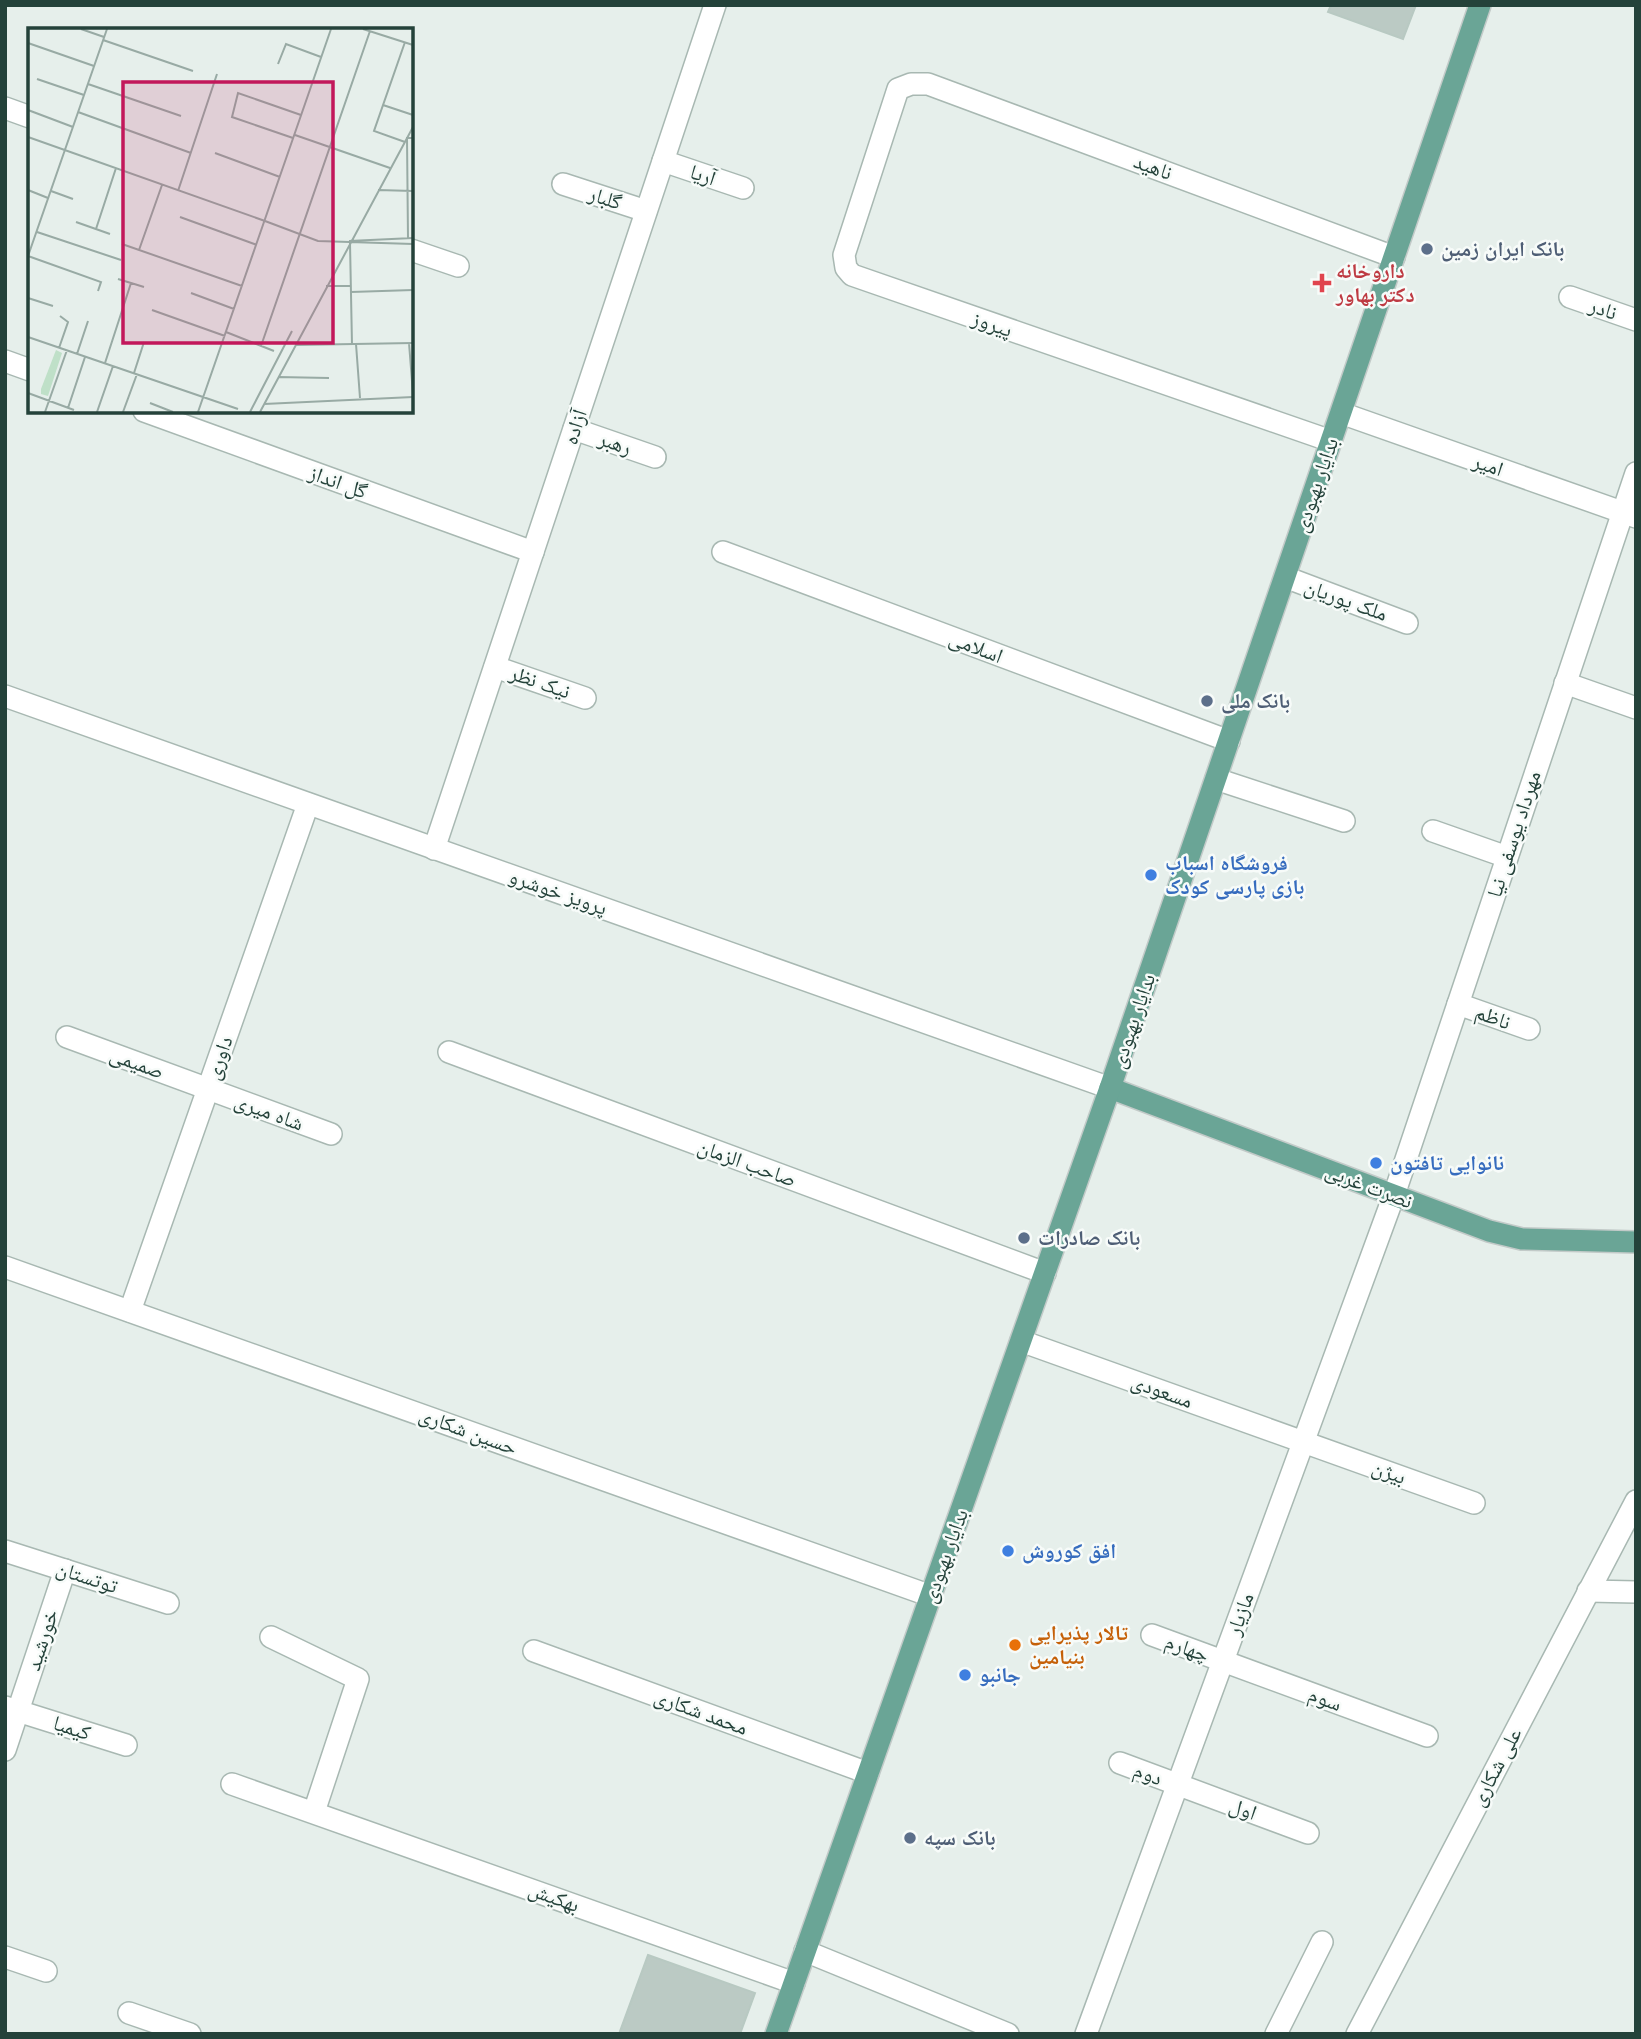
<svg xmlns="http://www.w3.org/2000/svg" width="1641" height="2039" viewBox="0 0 1641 2039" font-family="Mulish,'Noto Naskh Arabic',sans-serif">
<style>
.building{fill:#bbcac4;stroke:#b8c9c2;stroke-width:2}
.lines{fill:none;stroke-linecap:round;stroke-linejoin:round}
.minor-casing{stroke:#a8b8b2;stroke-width:24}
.major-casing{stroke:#c2cac8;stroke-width:24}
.minor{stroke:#fff;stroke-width:21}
.major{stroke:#6aa596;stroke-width:21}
.service-dot{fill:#5c6f8a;stroke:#f7fbf9;stroke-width:2.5}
.health-dot{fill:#e0444e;stroke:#f7fbf9;stroke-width:2.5}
.shop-dot{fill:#3f7fe0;stroke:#f7fbf9;stroke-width:2.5}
.food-dot{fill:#e8710a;stroke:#f7fbf9;stroke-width:2.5}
.labels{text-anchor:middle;stroke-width:5;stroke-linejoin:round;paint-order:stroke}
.street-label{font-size:21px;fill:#24423a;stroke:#f7fbf9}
.service-label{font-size:21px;font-weight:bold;fill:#4e5e75;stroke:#f7fbf9;text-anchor:start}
.health-label{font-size:21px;font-weight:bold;fill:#be3a42;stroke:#f7fbf9;text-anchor:start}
.shop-label{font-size:21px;font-weight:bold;fill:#366cbe;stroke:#f7fbf9;text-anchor:start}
.food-label{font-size:21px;font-weight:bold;fill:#c56008;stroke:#f7fbf9;text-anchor:start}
.inset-road{fill:none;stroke:#98aaa4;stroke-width:2}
.view{fill:#c2185b;fill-opacity:0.15;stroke:#c2185b;stroke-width:3.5}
.inset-edge{fill:none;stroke:#24423a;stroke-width:3.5}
</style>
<rect width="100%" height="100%" fill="#e6efeb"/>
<g class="building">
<path d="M1331 5H1416L1403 39 1328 12Z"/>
<path d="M648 1955 755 1993 740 2034H619Z"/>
</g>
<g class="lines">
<g class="minor-casing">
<g id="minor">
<path d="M5 108 30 117"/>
<path d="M663 161 743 188"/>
<path d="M563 184 646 211"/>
<path d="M411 250 458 266"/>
<path d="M1570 297 1636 320"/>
<path d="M5 361 30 370"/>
<path d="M144 411 533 552"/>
<path d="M1341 413 1636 517"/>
<path d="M574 429 655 457"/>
<path d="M1331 441 852 275 846 268 844 255 898 89 911 84H928L1394 257"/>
<path d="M723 552 1229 741"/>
<path d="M1285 577 1407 623"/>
<path d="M495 667 585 698"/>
<path d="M1565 683 1636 708"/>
<path d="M5 696 1110 1088"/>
<path d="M1216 779 1344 821"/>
<path d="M1433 831 1507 857"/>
<path d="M434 849 715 5"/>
<path d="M1458 1004 1529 1029"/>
<path d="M67 1037 331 1134"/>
<path d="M449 1052 1045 1273"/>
<path d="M5 1267 931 1596"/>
<path d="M130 1311 308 804"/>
<path d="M1021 1341 1474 1503"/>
<path d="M5 1551 168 1603"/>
<path d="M1588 1591 1636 1592"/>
<path d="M1152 1635 1427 1736"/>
<path d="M271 1637 358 1679 314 1812"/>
<path d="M534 1651 868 1773"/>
<path d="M5 1707 126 1745"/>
<path d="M5 1750 65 1570"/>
<path d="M1120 1763 1308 1833"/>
<path d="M232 1784 794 1983"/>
<path d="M805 1951 1008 2034"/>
<path d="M5 1957 46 1971"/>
<path d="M129 2013 190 2034"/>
<path d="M1086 2034 1394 1195 1636 473"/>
<path d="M1276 2034 1322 1942"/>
<path d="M1357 2034 1636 1501"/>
</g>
</g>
<g class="major-casing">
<g id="major">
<path d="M1110 1088 1489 1231 1522 1239 1636 1242"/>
<path d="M776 2034 1110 1088 1480 5"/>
</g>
</g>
<use href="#minor" class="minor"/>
<use href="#major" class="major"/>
</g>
<g class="service-dot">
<circle cx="1427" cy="249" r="7"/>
<circle cx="1207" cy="701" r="7"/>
<circle cx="1024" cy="1238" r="7"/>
<circle cx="910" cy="1838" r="7"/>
</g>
<path class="health-dot" d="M1318.5 272.5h7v7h7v7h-7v7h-7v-7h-7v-7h7z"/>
<g class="shop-dot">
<circle cx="1151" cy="875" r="7"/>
<circle cx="1376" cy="1163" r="7"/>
<circle cx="1008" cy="1551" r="7"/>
<circle cx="965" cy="1675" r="7"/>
</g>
<circle class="food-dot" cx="1015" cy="1645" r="7"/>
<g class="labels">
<g class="street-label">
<text transform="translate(1153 167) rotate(20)" y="7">ناهید</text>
<text transform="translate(703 175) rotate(19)" y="7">آریا</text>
<text transform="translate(605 198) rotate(18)" y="7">گلبار</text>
<text transform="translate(1603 309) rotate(19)" y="7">نادر</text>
<text transform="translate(992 324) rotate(19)" y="7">پیروز</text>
<text transform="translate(575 427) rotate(-72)" y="7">آزاده</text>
<text transform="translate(615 443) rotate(19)" y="7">رهبر</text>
<text transform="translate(1488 465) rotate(19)" y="7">امیر</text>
<text transform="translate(338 482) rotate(20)" y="7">گل انداز</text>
<text transform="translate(1316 485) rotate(-71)" y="7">بدایار بهبودی</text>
<text transform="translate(1346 600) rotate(20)" y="7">ملک پوریان</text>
<text transform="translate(976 647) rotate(21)" y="7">اسلامی</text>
<text transform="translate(540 682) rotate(19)" y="7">نیک نظر</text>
<text transform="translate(1514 834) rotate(-72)" y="7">مهرداد یوسفی نیا</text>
<text transform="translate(558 892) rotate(19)" y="7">پرویز خوشرو</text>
<text transform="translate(1493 1017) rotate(20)" y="7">ناظم</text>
<text transform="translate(1133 1021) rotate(-71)" y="7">بدایار بهبودی</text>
<text transform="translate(219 1058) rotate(-71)" y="7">داوری</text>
<text transform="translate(137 1063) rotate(20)" y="7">صمیمی</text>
<text transform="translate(269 1112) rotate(20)" y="7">شاه میری</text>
<text transform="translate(747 1163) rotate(20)" y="7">صاحب الزمان</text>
<text transform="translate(1369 1186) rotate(21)" y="7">نصرت غربی</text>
<text transform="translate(1162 1391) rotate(20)" y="7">مسعودی</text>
<text transform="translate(468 1431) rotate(20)" y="7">حسین شکاری</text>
<text transform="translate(1389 1472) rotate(20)" y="7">بیژن</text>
<text transform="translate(945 1556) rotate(-70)" y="7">بدایار بهبودی</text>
<text transform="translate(87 1577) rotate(18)" y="7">توتستان</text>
<text transform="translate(1240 1614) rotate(-70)" y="7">مازیار</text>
<text transform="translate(42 1640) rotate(-72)" y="7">خورشید</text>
<text transform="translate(1187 1648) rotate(20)" y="7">چهارم</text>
<text transform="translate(1325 1699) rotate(20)" y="7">سوم</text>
<text transform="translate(701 1712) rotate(20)" y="7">محمد شکاری</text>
<text transform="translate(72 1728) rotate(18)" y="7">کیمیا</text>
<text transform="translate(1496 1767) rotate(-62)" y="7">علی شکاری</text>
<text transform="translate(1148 1774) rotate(21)" y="7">دوم</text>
<text transform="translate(1243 1809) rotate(20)" y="7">اول</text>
<text transform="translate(554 1897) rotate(20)" y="7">بهکیش</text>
</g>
<g class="service-label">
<text x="1441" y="256">بانک ایران زمین</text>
<text x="1221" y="708">بانک ملی</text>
<text x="1038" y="1245">بانک صادرات</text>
<text x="924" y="1845">بانک سپه</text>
</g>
<g class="health-label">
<text x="1336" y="278">داروخانه<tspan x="1336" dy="24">دکتر بهاور</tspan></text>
</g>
<g class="shop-label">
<text x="1165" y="870">فروشگاه اسباب<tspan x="1165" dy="24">بازی پارسی کودک</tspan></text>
<text x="1390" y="1170">نانوایی تافتون</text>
<text x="1022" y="1558">افق کوروش</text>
<text x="979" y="1682">جانبو</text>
</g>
<g class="food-label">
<text x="1029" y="1640">تالار پذیرایی<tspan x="1029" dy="24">بنیامین</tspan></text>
</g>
</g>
<g transform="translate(28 28)">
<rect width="385" height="385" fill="#e6efeb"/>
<path d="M28 322 34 325 20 368 13 366V361Z" fill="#bfe0c8"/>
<path class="inset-road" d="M53 1 76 9M335 1 385 17M75 12 165 43M377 14 346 103 377 114M0 15 66 38M250 36 258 16 293 29M9 51 56 67M60 56 153 88M355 77 385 87M0 82 45 99M50 84 163 125M267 107 362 140M0 109 237 193M265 110 204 89 210 65 273 87M187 125 252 149M0 162 20 170M350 162 385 163M23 163 45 171M150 163 189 46M152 189 229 217M237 193 290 213 385 216M48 194 82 206M68 201 88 140M9 204 93 232M380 210 379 110H385M321 213 385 210M322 215 324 317M94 216 214 258M111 222 134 157M0 228 73 254 70 263M0 228 79 1M90 251 116 259M298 258H322M323 264 385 262M163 265 206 281M0 270 25 278M124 282 197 308M198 304 246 323M0 309 210 381M381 315 385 366M328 316 332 370M267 317 385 315M233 318 342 3M31 320 40 294 32 288M49 326 60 293M77 335 103 255M106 345 116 314M250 349 301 350M0 365 46 382M122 375 145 384M236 376 385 369M40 380 57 329M17 384 39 322M69 384 85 338M95 384 109 346M170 384 303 1M222 384 264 303M232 384 385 99"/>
<path class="view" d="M95 54H305V315H95Z"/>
<rect width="385" height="385" class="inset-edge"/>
</g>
<rect width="1641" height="2039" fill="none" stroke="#24423a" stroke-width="14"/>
</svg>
